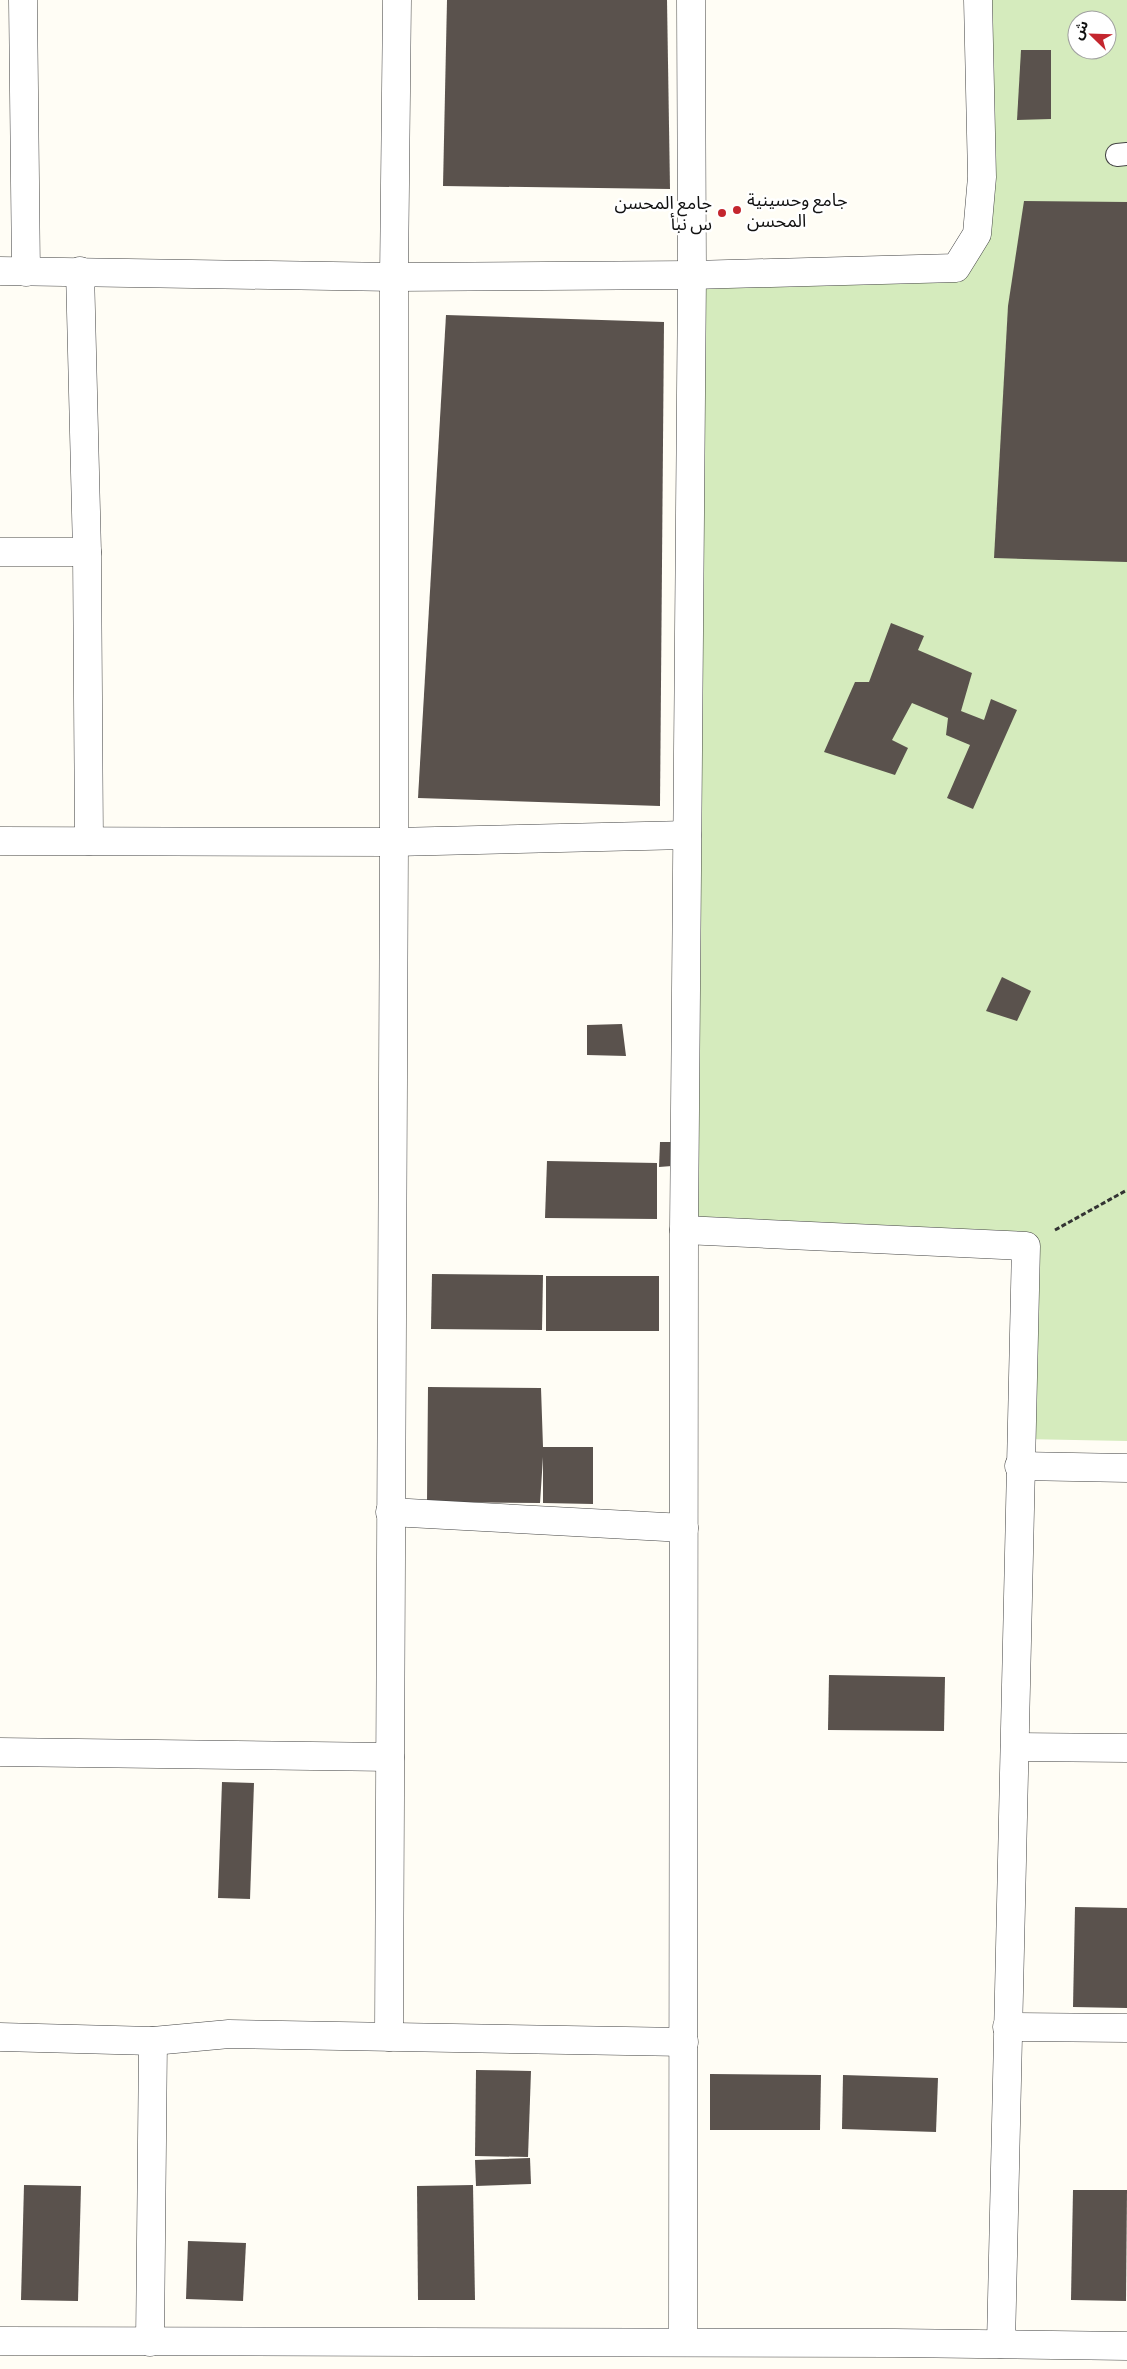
<svg xmlns="http://www.w3.org/2000/svg" width="1127" height="2369" viewBox="0 0 1127 2369" font-family="'Crimson Pro','Noto Sans Arabic',serif">
<style>
.green{fill:#d5ebbd;fill-rule:evenodd}
.building{fill:#5a524d}
.lines{fill:none;stroke-linecap:round;stroke-linejoin:round}
.lane-casing{stroke:#444;stroke-width:24}
.street-casing{stroke:#444;stroke-width:29}
.path{stroke:#333;stroke-width:3;stroke-dasharray:5 2.5;stroke-linecap:butt}
.lane{stroke:#fff;stroke-width:22}
.street{stroke:#fff;stroke-width:28}
.poi-dot{fill:#c4262e;stroke:#fff;stroke-width:2}
.labels{text-anchor:middle;stroke-width:5;stroke-linejoin:round;paint-order:stroke}
.poi-label{font-size:18px;fill:#111;stroke:#fff;text-anchor:start}
</style>
<rect width="100%" height="100%" fill="#fffdf5"/>
<path class="green" d="M978 0H1127V1441L1022 1439 1026 1246 684 1230 692 275 956 268 977 233ZM1077 20H1107V50H1077Z"/>
<g class="building">
<path d="M447 0H667L670 189 443 186Z"/>
<path d="M1021 50H1051V119L1017 120Z"/>
<path d="M1024 201 1127 202V562L994 558 1008 306Z"/>
<path d="M446 315 664 322 660 806 418 798Z"/>
<path d="M891 623 924 636 918 650 972 673 961 711 984 720 991 699 1017 710 973 809 947 798 970 745 946 735 948 718 912 703 892 740 908 748 895 775 824 752 855 682H869Z"/>
<path d="M1002 977 1031 991 1017 1021 986 1011Z"/>
<path d="M622 1024 626 1056 587 1055V1025Z"/>
<path d="M660 1142H672V1166L659 1167Z"/>
<path d="M547 1161 657 1163V1219L545 1218Z"/>
<path d="M432 1274 543 1275 542 1330 431 1329Z"/>
<rect x="546" y="1276" width="113" height="55"/>
<path d="M428 1387 541 1388 543 1447H593V1504L543 1503V1457L540 1503 427 1502Z"/>
<path d="M829 1675 945 1677 944 1731 828 1730Z"/>
<path d="M222 1782 254 1783 250 1899 218 1898Z"/>
<path d="M1075 1907 1127 1908V2008L1073 2007Z"/>
<path d="M476 2070 531 2071 528 2157 475 2156Z"/>
<path d="M710 2074 821 2075 820 2130H710Z"/>
<path d="M843 2075 938 2078 936 2132 842 2129Z"/>
<path d="M530 2158 531 2184 476 2186 475 2160Z"/>
<path d="M24 2185 81 2186 78 2301 21 2300Z"/>
<path d="M473 2185 475 2300H418L417 2186Z"/>
<path d="M1073 2190H1127L1126 2301 1071 2300Z"/>
<path d="M188 2241 246 2243 243 2301 186 2299Z"/>
</g>
<g class="lines">
<g class="lane-casing">
<path id="lane" d="M1117 155 1127 154"/>
</g>
<g class="street-casing">
<g id="street">
<path d="M23 0 26 272"/>
<path d="M0 271 394 277 692 275 956 268 977 234 982 177 978 0"/>
<path d="M80 271 87 552 89 841"/>
<path d="M0 552H87"/>
<path d="M0 841 394 842 687 835"/>
<path d="M684 1230 1026 1246 1001 2344"/>
<path d="M1019 1466 1127 1468"/>
<path d="M390 1512 684 1528"/>
<path d="M1015 1747 1127 1748"/>
<path d="M0 1752 390 1757"/>
<path d="M1007 2027 1127 2028"/>
<path d="M0 2037 153 2041 229 2034 684 2042"/>
<path d="M389 2037 394 842V277L397 0"/>
<path d="M0 2341 895 2343 1127 2346"/>
<path d="M150 2342 153 2041"/>
<path d="M683 2342 684 1230 692 275 691 0"/>
</g>
</g>
<path class="path" d="M1055 1230 1127 1190"/>
<use href="#lane" class="lane"/>
<use href="#street" class="street"/>
</g>
<g class="poi-dot">
<circle cx="737" cy="210" r="5"/>
<circle cx="722" cy="213" r="5"/>
</g>
<g class="labels">
<g class="poi-label">
<text x="747" y="206">جامع وحسينية<tspan x="747" dy="21">المحسن</tspan></text>
<text x="712" y="209" text-anchor="end">جامع المحسن<tspan x="712" dy="21">س نبأ</tspan></text>
</g>
</g>
<g transform="translate(1092 35) rotate(293)"><circle r="24" fill="#ffffff" stroke="#a0a0a0"/>
<path d="M0-4L9 19L0 12L-9 19Z" fill="#c4262e"/>
<text y="-8" font-size="14" font-weight="bold" text-anchor="middle" fill="#111111">ش</text>
</g>
</svg>
